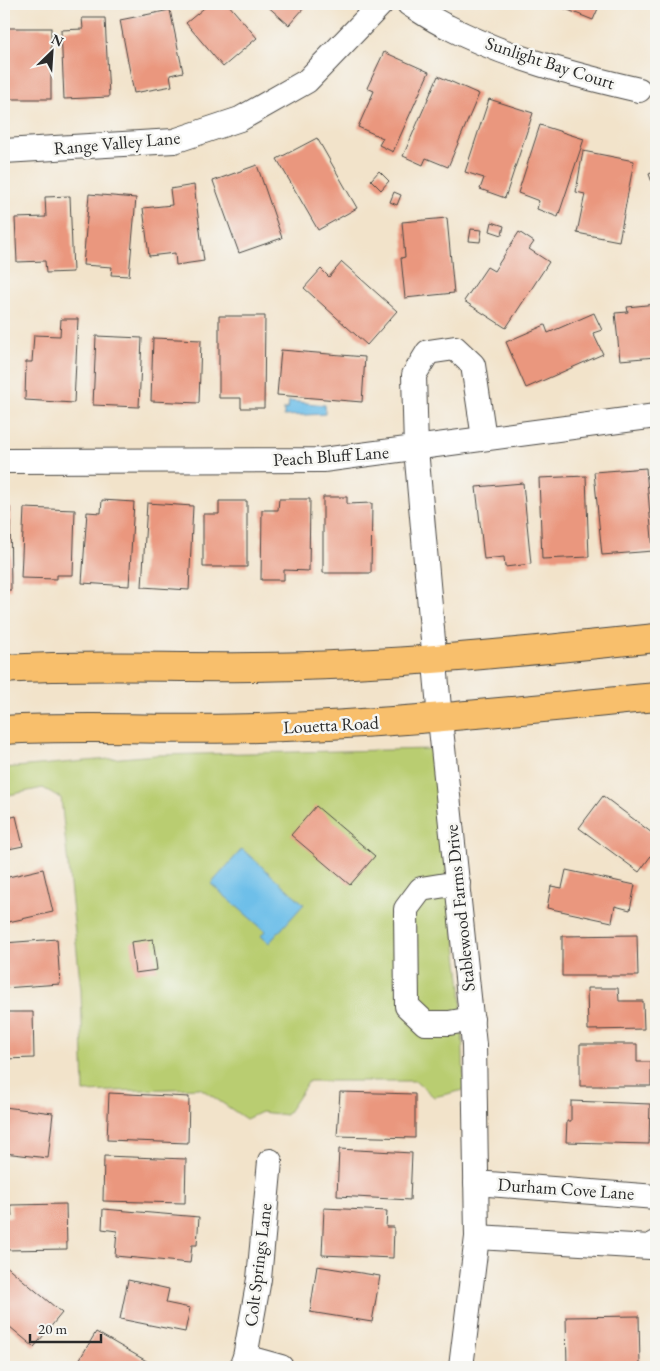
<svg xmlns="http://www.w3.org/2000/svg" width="660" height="1371" viewBox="0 0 660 1371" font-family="'EB Garamond',serif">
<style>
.green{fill:#b9cd71;stroke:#727c4e}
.water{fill:#6ebfe9;stroke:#4c758a}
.building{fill:#ea977e}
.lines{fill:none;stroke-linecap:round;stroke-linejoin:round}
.minor-casing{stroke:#494743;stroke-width:26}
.major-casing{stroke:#494743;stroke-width:30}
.minor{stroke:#fff;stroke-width:24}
.major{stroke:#f8bf6c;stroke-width:28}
.labels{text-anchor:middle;stroke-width:5;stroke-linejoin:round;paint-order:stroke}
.street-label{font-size:18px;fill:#2b2b2b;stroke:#f6f6f2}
</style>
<rect width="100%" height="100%" fill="#f6f6f2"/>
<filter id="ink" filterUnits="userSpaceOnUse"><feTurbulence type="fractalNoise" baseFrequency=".02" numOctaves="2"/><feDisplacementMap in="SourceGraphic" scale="10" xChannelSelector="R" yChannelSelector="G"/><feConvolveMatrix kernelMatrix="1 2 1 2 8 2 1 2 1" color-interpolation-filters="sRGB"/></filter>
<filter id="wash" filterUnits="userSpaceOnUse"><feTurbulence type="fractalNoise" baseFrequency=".0096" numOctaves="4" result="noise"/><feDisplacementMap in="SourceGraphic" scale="20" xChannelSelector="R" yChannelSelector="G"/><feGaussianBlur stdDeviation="1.12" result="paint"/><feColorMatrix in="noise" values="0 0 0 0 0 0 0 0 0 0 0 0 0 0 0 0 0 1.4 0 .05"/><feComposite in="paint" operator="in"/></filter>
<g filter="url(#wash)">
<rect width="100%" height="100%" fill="#f2e3ca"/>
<path class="green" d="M432 749 461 987 464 1090 434 1097 416 1081H309L286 1115 261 1112 246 1119 200 1088 84 1092 81 990 61 798 43 788 4 796V768L156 755Z"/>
<g class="water">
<path d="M289 401 325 405V414L284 416V409H288Z"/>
<path d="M242 849 304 904 269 943 261 936 265 931 211 884Z"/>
</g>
<g id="blocks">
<g class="building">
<path d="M209 4H228L257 38 223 67 186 23Z"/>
<path d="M265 4H302L304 8 289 25Z"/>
<path d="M553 4H600L593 20Z"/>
<path d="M642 4H655L653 8Z"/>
<path d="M170 10 183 72 170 75 172 86 134 93 120 20Z"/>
<path d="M82 18H105L109 97 64 99 61 30 83 29Z"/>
<rect x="4" y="28" width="47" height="71"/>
<path d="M384 52 429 72 393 152 379 145 383 138 358 127 374 91 367 88Z"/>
<path d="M438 76 479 94 448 167 426 158 423 165 403 156Z"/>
<path d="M489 99 533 113 505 198 480 189 484 178 465 172Z"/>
<path d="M540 125 584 139 558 217 537 209 539 201 518 193Z"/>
<path d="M317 138 357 208 318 230 277 159Z"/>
<path d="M583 151 634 161 619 241 577 233 585 194 576 192Z"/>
<path d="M257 165 282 238 239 253 213 181Z"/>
<path d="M379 171 389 181 381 190 371 180Z"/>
<path d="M656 171V193L649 174Z"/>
<path d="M194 185 204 261 176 265 175 253 149 256 143 208 172 205 170 189Z"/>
<path d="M394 192 401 195 397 205 390 202Z"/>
<path d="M89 194 136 198 129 276 111 275 112 267 83 265Z"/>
<path d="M70 196 73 272 46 273 45 261 17 262 15 218 46 217 45 197Z"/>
<path d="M447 218 454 293 405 298 401 258 405 257 402 222Z"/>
<path d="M492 222 504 226 502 235 490 231Z"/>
<path d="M471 229 482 230 480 242 469 241Z"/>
<path d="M519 232 534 242 529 249 549 262 506 328 464 301 487 267 494 271Z"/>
<path d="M342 262 397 311 367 345 304 288 321 269 329 277Z"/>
<path d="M656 304V357L620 360 615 313 628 312 627 307Z"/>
<path d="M594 313 602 330 593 333 603 354 526 388 506 342 545 325 548 333Z"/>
<path d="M219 316H265L264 408H241V398H219Z"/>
<path d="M61 319H78L74 403 25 400 26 362H32L34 335 60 336Z"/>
<path d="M96 336 142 338 139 407 93 405Z"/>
<path d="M153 338 201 340 199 403 151 401Z"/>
<path d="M281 350 365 357 362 402 277 395Z"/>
<path d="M646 468 653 551 602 555 594 472Z"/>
<path d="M586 476 589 557 542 559 539 478Z"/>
<path d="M523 483 531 564 505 567 504 557 484 559 476 487Z"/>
<path d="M323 497H347V504L372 503 371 573H323Z"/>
<path d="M279 499H310L309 571 284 570V580H261L262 510H278Z"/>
<path d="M102 500 134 502 129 586 82 583 87 512 101 513Z"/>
<path d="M219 501H247V567H203V514H219Z"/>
<path d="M147 503 193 506 189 590 142 587Z"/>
<path d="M4 507H10L11 590H4Z"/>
<path d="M24 508 75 510 73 575H57V579L21 578Z"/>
<path d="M603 796 656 836V849L639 872 579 828Z"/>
<path d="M4 800 8 818 16 816 23 846 4 850Z"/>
<path d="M316 806 375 856 350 885 291 835Z"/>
<path d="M43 869 53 912 4 923V878Z"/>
<path d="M566 870 635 885 630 910 615 906 612 922 547 908 551 886 562 888Z"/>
<path d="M637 935 638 976H562V936Z"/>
<path d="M57 939 60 984 4 988V943Z"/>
<path d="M153 939 157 970 135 973 131 942Z"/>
<path d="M587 988H618L619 1001H643L644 1029 588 1030Z"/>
<path d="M4 1012H33L34 1058 4 1059Z"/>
<path d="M580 1044H637V1062H651V1086H580Z"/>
<path d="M340 1092 415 1094V1138L337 1136Z"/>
<path d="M109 1093 189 1097 188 1143 107 1140Z"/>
<path d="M571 1101 650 1104 649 1144 566 1142 567 1121H571Z"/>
<path d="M4 1107 53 1113 48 1158 4 1153Z"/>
<path d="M339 1149 412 1153 410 1200 337 1196Z"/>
<path d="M104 1156 186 1159 185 1203 103 1201Z"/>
<path d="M66 1204 67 1249 5 1250V1217H12L11 1205Z"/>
<path d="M324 1208 387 1211 386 1227H394L393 1258 322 1255Z"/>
<path d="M103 1209 199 1217 197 1245H192L190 1263 115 1256 117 1231 102 1229Z"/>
<path d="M4 1264 62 1313 34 1347 4 1322Z"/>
<path d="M317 1266 380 1276 372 1322 310 1312Z"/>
<path d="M128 1280 169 1289 166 1303 190 1308 185 1332 120 1319Z"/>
<path d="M639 1316 640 1366 567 1367 566 1317Z"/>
<path d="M96 1332 157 1367H75Z"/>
</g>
</g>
</g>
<g filter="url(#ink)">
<use href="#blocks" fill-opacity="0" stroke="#494743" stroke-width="1"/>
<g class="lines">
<g class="minor-casing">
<g id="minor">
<path d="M409 4C422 12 434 21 448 27 508 58 574 75 639 90"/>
<path d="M4 151 174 141 240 119 307 81 381 4"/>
<path d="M4 461 323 460 656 416"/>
<path d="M458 883 421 889 406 909 407 1006 425 1023H449L472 1019"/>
<path d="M476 1183 656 1197"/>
<path d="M477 1237 650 1247 656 1243"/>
<path d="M245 1357 281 1367"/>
<path d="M241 1367 245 1357 259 1279 270 1161"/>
<path d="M461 1367 477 1237 474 1045 440 719 416 449 414 375 428 352 455 348 473 365 484 438"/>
</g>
</g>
<g class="major-casing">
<g id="major">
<path d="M4 669C87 664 170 668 253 667 388 666 522 652 656 638"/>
<path d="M4 730C88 725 172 731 257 728 391 724 523 710 656 697"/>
</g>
</g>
<use href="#minor" class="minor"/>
<use href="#major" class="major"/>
</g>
</g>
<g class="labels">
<g class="street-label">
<text transform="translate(550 63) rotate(18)" y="6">Sunlight Bay Court</text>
<text transform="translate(117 143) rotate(-5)" y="6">Range Valley Lane</text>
<text transform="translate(331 456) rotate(-4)" y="6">Peach Bluff Lane</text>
<text transform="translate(331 725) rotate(-3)" y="6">Louetta Road</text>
<text transform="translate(460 908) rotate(-96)" y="6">Stablewood Farms Drive</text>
<text transform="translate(566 1189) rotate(4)" y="6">Durham Cove Lane</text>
<text transform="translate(258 1265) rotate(-83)" y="6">Colt Springs Lane</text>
</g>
</g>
<rect width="660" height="1371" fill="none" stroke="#f6f6f2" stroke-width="20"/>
<g transform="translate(52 52) rotate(25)" stroke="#f6f6f2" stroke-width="4" paint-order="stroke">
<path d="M0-4L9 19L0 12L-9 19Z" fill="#2b2b2b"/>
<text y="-8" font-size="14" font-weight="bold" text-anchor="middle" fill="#2b2b2b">N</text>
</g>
<path d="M30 1334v8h71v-8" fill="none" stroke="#2b2b2b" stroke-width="2.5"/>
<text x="38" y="1334" font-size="15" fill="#2b2b2b" stroke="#f6f6f2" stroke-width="4" paint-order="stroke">20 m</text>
</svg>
